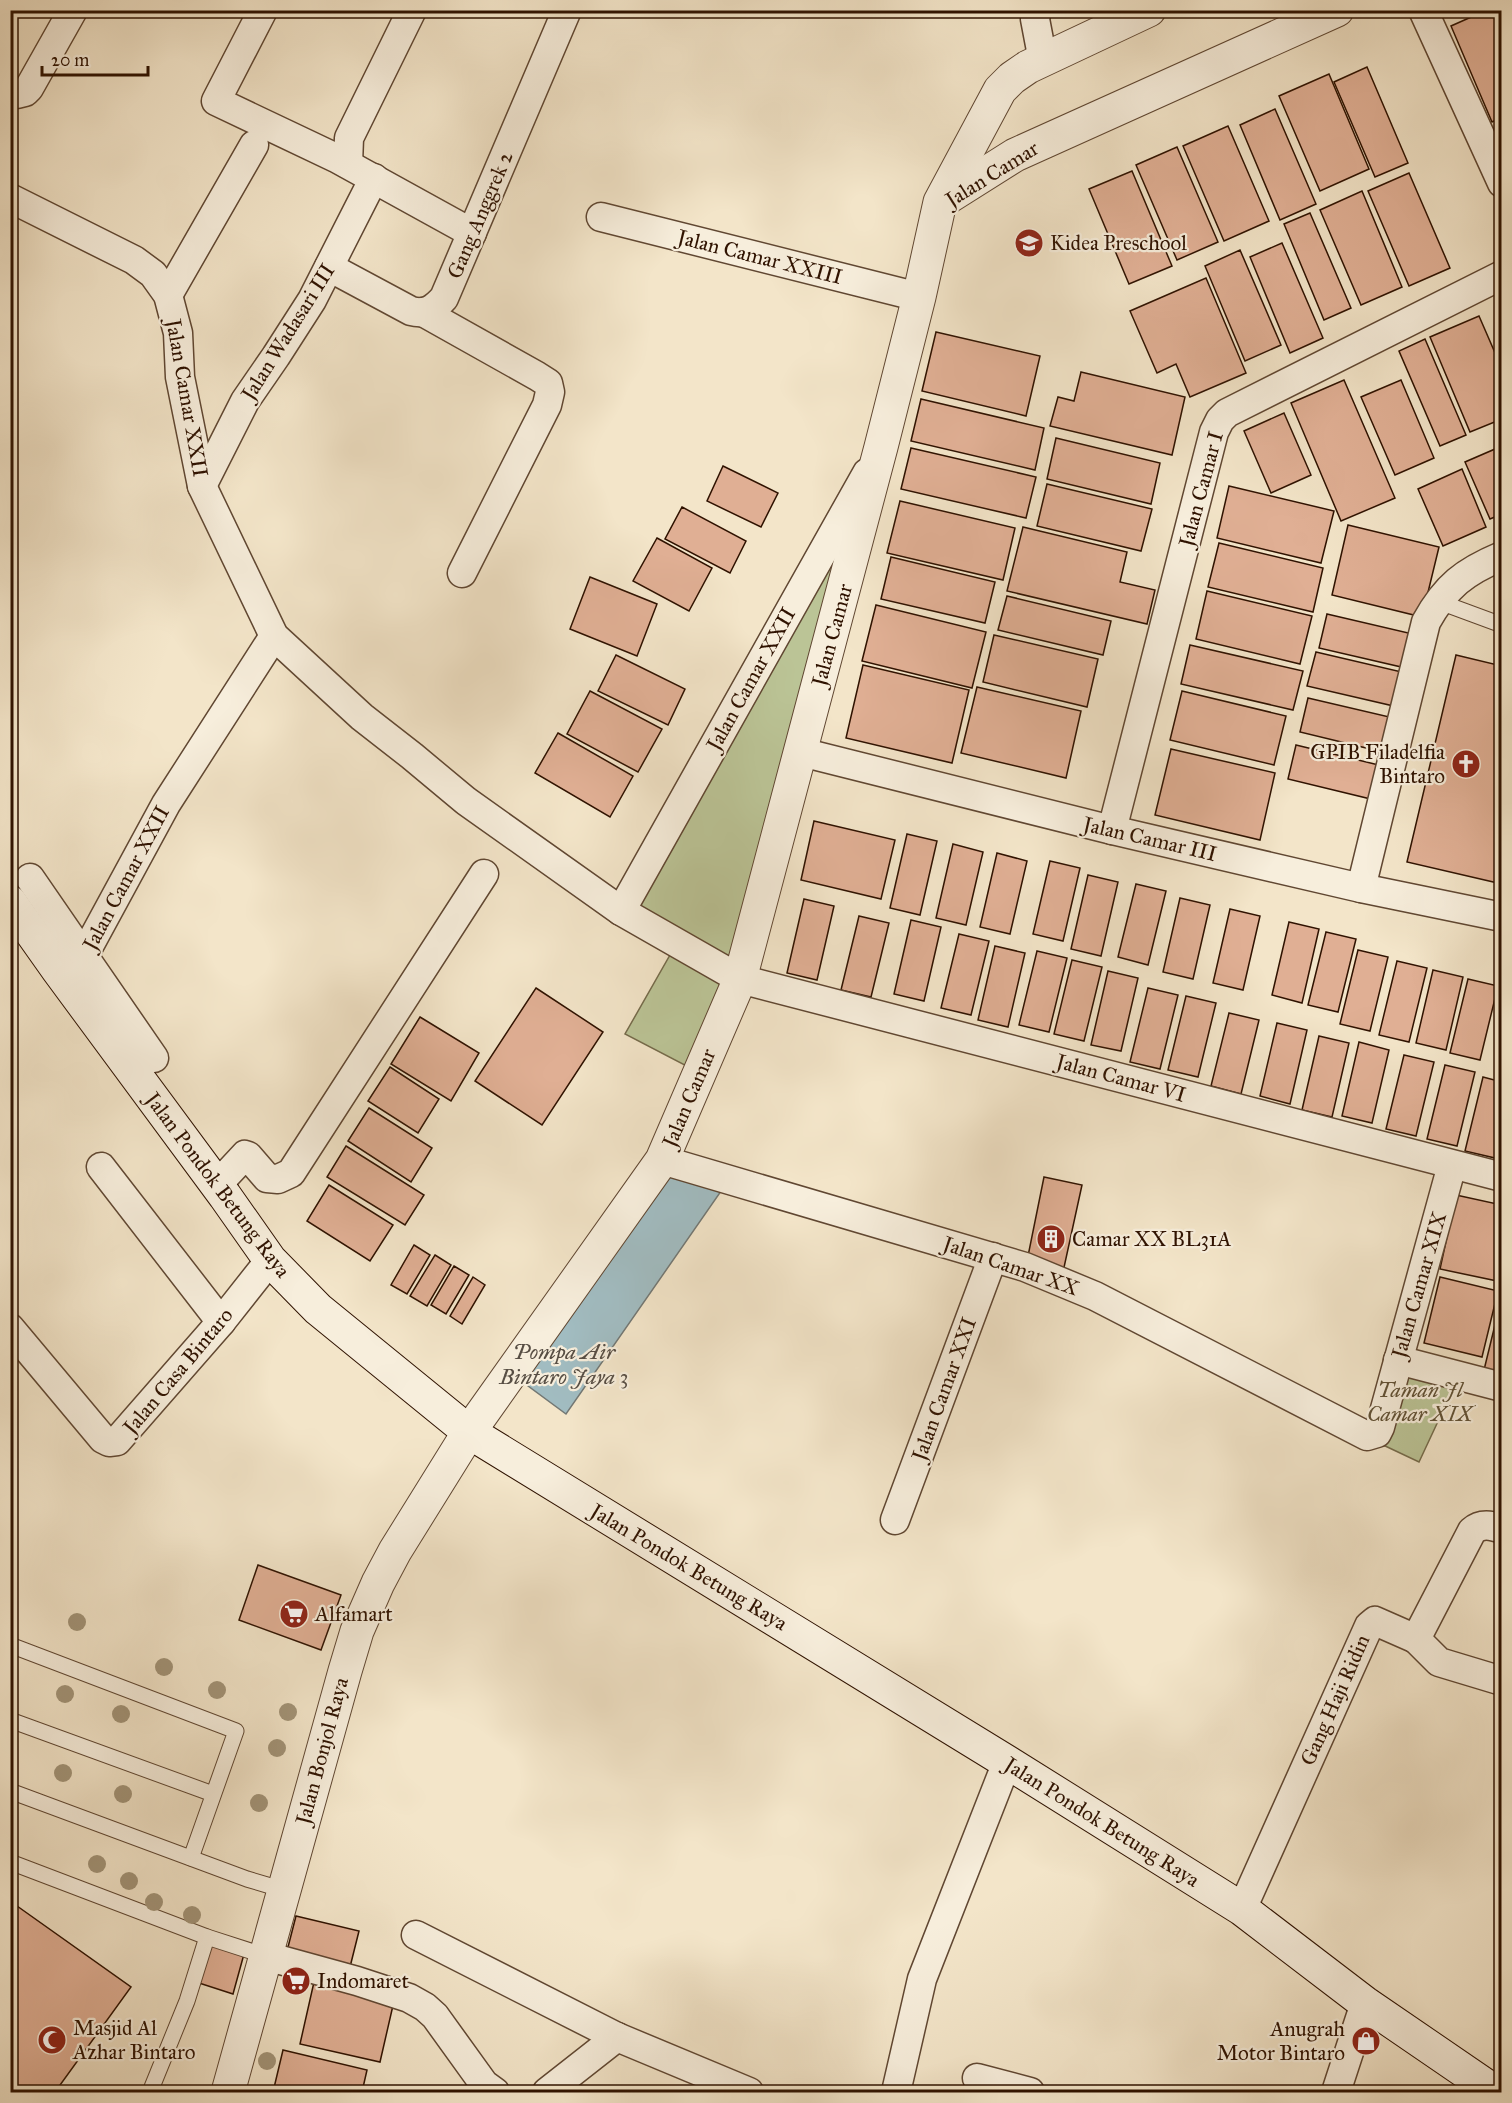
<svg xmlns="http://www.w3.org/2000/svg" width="1512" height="2103" viewBox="0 0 1512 2103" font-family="'IM FELL Great Primer',serif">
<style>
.green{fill:#bbc496;stroke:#756b4b;stroke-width:1.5}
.water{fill:#a1bcc1;stroke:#737874;stroke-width:1.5}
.building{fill:#e0af94;stroke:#2f1200;stroke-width:1.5}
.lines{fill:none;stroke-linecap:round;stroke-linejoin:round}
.service-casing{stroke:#604732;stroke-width:17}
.minor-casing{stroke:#604732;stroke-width:31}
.tertiary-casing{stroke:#604732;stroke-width:35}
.secondary-casing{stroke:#2f1200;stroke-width:35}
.service{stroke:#f7eedc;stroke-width:15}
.minor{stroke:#f7eedc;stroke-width:28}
.tertiary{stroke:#f7eedc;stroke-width:33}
.secondary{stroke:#f7eedc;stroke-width:33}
.tree{fill:#a29377}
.labels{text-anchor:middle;stroke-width:4.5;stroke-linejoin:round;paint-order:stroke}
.street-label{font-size:21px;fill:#2f1200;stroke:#f7eedc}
.poi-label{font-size:21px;fill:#2f1200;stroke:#f7eedc;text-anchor:start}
.park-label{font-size:21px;font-style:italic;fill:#605034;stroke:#f7eedc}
.water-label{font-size:22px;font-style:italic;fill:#574e44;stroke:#f7eedc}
</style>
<rect width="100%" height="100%" fill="#f3e5c9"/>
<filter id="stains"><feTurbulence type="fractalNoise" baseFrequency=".00333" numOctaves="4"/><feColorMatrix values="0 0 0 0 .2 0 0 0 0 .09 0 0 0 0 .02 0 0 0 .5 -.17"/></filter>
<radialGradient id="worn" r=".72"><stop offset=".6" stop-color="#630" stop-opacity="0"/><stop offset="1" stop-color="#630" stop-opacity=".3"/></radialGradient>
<g class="green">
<path d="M878 456 740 975 632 909Z"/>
<path d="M674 948 740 979 700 1073 625 1034Z"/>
<path d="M1404 1371 1455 1385 1419 1462 1381 1444Z"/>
</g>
<path class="water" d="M664 1168 726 1184 566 1414 516 1377Z"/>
<g class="building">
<path d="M1487 10H1502V117L1492 122 1451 26Z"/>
<path d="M1367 67 1408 163 1375 177 1334 82Z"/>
<path d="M1329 74 1369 169 1320 191 1279 96Z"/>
<path d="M1275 109 1316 204 1280 220 1240 125Z"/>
<path d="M1228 126 1269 221 1224 241 1183 146Z"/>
<path d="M1177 147 1218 242 1177 260 1136 165Z"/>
<path d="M1132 171 1172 266 1129 284 1089 189Z"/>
<path d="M1409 173 1450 268 1409 286 1368 191Z"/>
<path d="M1362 191 1402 287 1361 305 1320 210Z"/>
<path d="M1310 213 1351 308 1324 320 1284 224Z"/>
<path d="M1282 243 1323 338 1290 353 1250 257Z"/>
<path d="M1240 250 1281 345 1245 361 1205 266Z"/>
<path d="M1206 278 1246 373 1190 397 1176 364 1157 373 1130 311Z"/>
<path d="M1479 316 1502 369V419L1470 432 1430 337Z"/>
<path d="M936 332 1040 356 1026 416 922 391Z"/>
<path d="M1425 339 1466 435 1440 446 1399 351Z"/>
<path d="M1081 372 1185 397 1172 455 1050 426 1058 397 1074 401Z"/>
<path d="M1344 380 1395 498 1341 521 1291 403Z"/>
<path d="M1401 380 1434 458 1395 475 1361 397Z"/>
<path d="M921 399 1044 428 1035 470 911 441Z"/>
<path d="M1284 413 1311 475 1271 493 1244 431Z"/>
<path d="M1056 438 1160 463 1151 504 1047 479Z"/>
<path d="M1502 446V514L1490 519 1465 462Z"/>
<path d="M911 448 1036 477 1026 518 901 489Z"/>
<path d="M723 466 778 493 761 527 707 501Z"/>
<path d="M1462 469 1486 527 1443 546 1418 489Z"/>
<path d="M1047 484 1152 509 1141 551 1037 526Z"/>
<path d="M1229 486 1334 511 1321 563 1217 538Z"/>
<path d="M900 501 1015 528 1003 580 887 553Z"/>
<path d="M682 507 746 541 730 573 665 539Z"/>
<path d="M1348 525 1439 547 1422 617 1332 595Z"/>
<path d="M1023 527 1127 552 1120 582 1155 590 1147 624 1007 591Z"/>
<path d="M657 538 712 568 689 611 633 581Z"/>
<path d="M1219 543 1323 568 1313 612 1208 587Z"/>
<path d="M891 557 995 582 985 623 881 599Z"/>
<path d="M590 577 657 604 637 656 570 629Z"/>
<path d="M1207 591 1312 616 1300 664 1196 639Z"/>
<path d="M1007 596 1111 621 1103 655 998 630Z"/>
<path d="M876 605 986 632 972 688 862 661Z"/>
<path d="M1327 614 1417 635 1410 669 1319 648Z"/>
<path d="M994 635 1098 659 1087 707 983 682Z"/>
<path d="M1190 645 1303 671 1293 710 1181 684Z"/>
<path d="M1316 652 1406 673 1398 707 1307 686Z"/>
<path d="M616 655 685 689 668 725 598 691Z"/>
<path d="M1456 655 1502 666V884L1407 862Z"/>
<path d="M863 665 969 690 952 763 846 738Z"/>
<path d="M977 687 1081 711 1066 778 961 753Z"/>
<path d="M590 691 662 729 638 772 567 734Z"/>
<path d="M1182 691 1286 716 1274 765 1170 740Z"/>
<path d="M1308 698 1398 719 1391 754 1300 732Z"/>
<path d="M558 733 633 776 610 817 535 773Z"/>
<path d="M1296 745 1387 767 1379 801 1288 779Z"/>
<path d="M1171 749 1275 773 1260 840 1155 815Z"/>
<path d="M814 821 895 840 881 899 801 880Z"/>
<path d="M907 834 937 841 920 915 890 908Z"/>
<path d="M953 844 983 852 966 925 936 918Z"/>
<path d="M997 853 1027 861 1010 934 980 927Z"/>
<path d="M1050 861 1080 868 1063 941 1033 934Z"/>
<path d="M1088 875 1118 882 1101 956 1071 949Z"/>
<path d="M1136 884 1166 891 1148 965 1118 957Z"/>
<path d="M1180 898 1210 905 1193 979 1163 972Z"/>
<path d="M804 899 834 906 817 980 787 973Z"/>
<path d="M1230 909 1260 916 1243 990 1213 983Z"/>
<path d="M859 916 889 923 871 997 841 990Z"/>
<path d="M911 920 941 927 924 1001 894 994Z"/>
<path d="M1289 922 1319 929 1302 1003 1272 995Z"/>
<path d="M1326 932 1356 939 1338 1012 1308 1005Z"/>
<path d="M959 934 989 941 971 1015 941 1008Z"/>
<path d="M995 946 1025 953 1008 1027 978 1020Z"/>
<path d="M1358 950 1388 957 1370 1031 1340 1024Z"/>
<path d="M1037 951 1067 958 1049 1032 1019 1025Z"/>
<path d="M1072 960 1102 967 1084 1041 1054 1034Z"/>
<path d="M1397 961 1427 968 1409 1042 1379 1035Z"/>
<path d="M1433 970 1463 977 1446 1050 1416 1043Z"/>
<path d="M1108 971 1138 978 1121 1051 1091 1045Z"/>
<path d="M1468 979 1498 986 1480 1060 1450 1053Z"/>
<path d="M536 988 603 1032 542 1125 475 1081Z"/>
<path d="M1148 988 1178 995 1160 1069 1130 1062Z"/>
<path d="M1186 996 1216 1003 1198 1077 1168 1070Z"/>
<path d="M1229 1013 1259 1020 1241 1094 1211 1086Z"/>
<path d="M420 1017 479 1053 451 1101 391 1064Z"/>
<path d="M1277 1023 1307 1030 1290 1104 1260 1096Z"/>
<path d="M1319 1036 1349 1043 1332 1117 1302 1110Z"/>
<path d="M1359 1042 1389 1050 1372 1123 1342 1116Z"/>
<path d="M1502 1043V1073L1495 1072Z"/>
<path d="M1404 1055 1434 1062 1416 1136 1386 1129Z"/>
<path d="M1445 1065 1475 1072 1457 1146 1427 1139Z"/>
<path d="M390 1067 439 1099 418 1133 368 1101Z"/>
<path d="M1483 1077 1502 1082V1133L1495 1158 1465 1151Z"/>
<path d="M369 1108 432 1148 411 1182 348 1141Z"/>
<path d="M346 1146 424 1195 405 1225 327 1177Z"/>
<path d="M1044 1177 1082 1185 1063 1272 1028 1256Z"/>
<path d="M329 1185 393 1225 370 1261 307 1221Z"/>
<path d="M1456 1195 1502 1205V1282L1440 1269Z"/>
<path d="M414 1245 430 1255 407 1294 391 1285Z"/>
<path d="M435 1255 451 1265 427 1306 410 1296Z"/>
<path d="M454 1266 469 1275 446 1314 431 1305Z"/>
<path d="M473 1277 485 1285 462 1324 450 1316Z"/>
<path d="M1440 1277 1498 1291 1482 1357 1424 1343Z"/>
<path d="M1502 1296V1374L1484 1370Z"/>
<path d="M258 1565 341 1595 321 1650 239 1620Z"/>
<path d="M10 1901 131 1987 55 2092H10Z"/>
<path d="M296 1916 359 1931 350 1967 287 1951Z"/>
<path d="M210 1944 244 1954 233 1994 199 1983Z"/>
<path d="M314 1982 394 2001 380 2062 300 2044Z"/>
<path d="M283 2050 367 2070 362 2092H273Z"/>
</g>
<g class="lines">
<g class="service-casing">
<g id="service">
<path d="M1437 601 1502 625"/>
<path d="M10 1645 236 1731 191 1858"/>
<path d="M10 1720 213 1794"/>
<path d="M10 1791 247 1879 284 1890"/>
<path d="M10 1862 207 1937 266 1956"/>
<path d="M150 2092 187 2001 207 1937"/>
</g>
</g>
<g class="minor-casing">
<g id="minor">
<path d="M263 10 216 101 336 158 472 233"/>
<path d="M1037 10 1035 19 1043 61"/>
<path d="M1423 10 1502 183"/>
<path d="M10 92 17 94 25 92 29 88 73 10"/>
<path d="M348 164 349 138 412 10"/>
<path d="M10 198 134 260 153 274 168 295 178 333 180 377 202 486 274 636 362 717 412 756 466 801 621 911 740 979 1502 1177"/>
<path d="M601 217 919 297"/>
<path d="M329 267 411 311C426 315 434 309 444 298L567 10"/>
<path d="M168 295 254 145"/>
<path d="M423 312 537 376 548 383 550 392 547 405 462 573"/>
<path d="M202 486 245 401 276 356 312 300 374 178"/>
<path d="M801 752 1112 830 1361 888 1502 917"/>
<path d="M1112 830 1214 432 1220 420 1227 413 1502 275"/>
<path d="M30 878 154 1058"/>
<path d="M1361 888 1426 622C1446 586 1464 572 1502 556"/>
<path d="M621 911 867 473"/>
<path d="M83 957 166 804 274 636"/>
<path d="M662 1160 1025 1267 1095 1296 1367 1436 1377 1433 1380 1427 1452 1165"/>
<path d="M101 1167 221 1322"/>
<path d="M217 1185 245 1155 248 1156 267 1178 278 1179 291 1173 484 874"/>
<path d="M10 1328 103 1439 109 1442 117 1441 221 1322 270 1260"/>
<path d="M1398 1360 1502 1387"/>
<path d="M895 1520 993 1257"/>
<path d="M1416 1639 1439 1662 1502 1681"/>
<path d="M1242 1909 1369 1626 1375 1621 1416 1639 1472 1531C1481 1523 1491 1525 1502 1529"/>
<path d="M416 1935 617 2037 749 2092"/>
<path d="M266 1956 357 1981 409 1998 425 2007 435 2016 484 2084 495 2092"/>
<path d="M977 2078 1030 2092"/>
<path d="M547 2092 617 2037"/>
<path d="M896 2092 922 1979 1007 1762"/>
<path d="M1336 2092 1365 2003"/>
</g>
</g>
<g class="tertiary-casing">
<g id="tertiary">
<path d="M942 201 1015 155 1337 10"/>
<path d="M228 2092 345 1671 357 1631 378 1583 395 1551 469 1432 662 1160 740 979 881 447 919 297 940 202 1000 90 1012 78 1028 67 1149 10"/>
</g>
</g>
<g class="secondary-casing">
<path id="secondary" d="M10 902 58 970 225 1196 270 1260 318 1309 469 1432 1007 1762 1242 1909 1365 2003 1495 2092"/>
</g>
<use href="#service" class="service"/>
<use href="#minor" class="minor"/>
<use href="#tertiary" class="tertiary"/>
<use href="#secondary" class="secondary"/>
</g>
<g class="tree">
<circle cx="77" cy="1622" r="9"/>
<circle cx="164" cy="1667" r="9"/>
<circle cx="217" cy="1690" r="9"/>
<circle cx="65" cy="1694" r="9"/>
<circle cx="288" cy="1712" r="9"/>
<circle cx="121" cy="1714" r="9"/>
<circle cx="277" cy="1748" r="9"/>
<circle cx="63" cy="1773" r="9"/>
<circle cx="123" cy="1794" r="9"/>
<circle cx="259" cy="1803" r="9"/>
<circle cx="97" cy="1864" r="9"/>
<circle cx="129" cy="1881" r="9"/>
<circle cx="154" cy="1902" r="9"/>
<circle cx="192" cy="1915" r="9"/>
<circle cx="267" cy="2061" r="9"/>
</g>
<defs>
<g id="school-disc" transform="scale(1.5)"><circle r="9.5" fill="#8f2418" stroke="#f7eedc"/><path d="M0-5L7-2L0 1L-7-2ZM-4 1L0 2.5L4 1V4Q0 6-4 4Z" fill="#fff"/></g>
<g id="church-disc" transform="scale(1.5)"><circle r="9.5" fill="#8f2418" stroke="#f7eedc"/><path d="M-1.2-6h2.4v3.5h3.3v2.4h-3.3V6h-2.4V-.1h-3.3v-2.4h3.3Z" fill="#fff"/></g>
<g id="building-disc" transform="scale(1.5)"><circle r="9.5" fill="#8f2418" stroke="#f7eedc"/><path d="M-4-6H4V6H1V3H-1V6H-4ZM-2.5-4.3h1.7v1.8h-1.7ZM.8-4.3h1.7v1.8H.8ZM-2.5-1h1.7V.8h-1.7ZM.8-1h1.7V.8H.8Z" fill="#fff"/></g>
<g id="supermarket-disc" transform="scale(1.5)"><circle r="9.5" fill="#8f2418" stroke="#f7eedc"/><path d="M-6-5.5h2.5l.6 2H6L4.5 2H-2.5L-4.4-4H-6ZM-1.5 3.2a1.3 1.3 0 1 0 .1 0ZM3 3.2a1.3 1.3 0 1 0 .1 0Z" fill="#fff"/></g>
<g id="mosque-disc" transform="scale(1.5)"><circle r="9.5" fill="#8f2418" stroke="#f7eedc"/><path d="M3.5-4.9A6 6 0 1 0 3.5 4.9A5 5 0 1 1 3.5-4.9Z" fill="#fff"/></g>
<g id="shop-disc" transform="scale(1.5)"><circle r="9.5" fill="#8f2418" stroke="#f7eedc"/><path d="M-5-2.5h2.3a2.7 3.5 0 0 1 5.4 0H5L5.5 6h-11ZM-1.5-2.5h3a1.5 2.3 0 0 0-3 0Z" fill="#fff"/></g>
</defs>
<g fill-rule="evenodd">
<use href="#school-disc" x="1029" y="243"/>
<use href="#church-disc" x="1466" y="764"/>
<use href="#building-disc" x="1051" y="1239"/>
<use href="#supermarket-disc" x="294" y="1614"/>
<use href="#supermarket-disc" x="296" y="1981"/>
<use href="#mosque-disc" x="52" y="2040"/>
<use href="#shop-disc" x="1366" y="2041"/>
</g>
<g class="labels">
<g class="street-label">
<text transform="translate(992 174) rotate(-32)" y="7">Jalan Camar</text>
<text transform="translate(480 215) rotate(-67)" y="7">Gang Anggrek 2</text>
<text transform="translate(760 257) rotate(14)" y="7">Jalan Camar XXIII</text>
<text transform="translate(288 332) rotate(-58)" y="7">Jalan Wadasari III</text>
<text transform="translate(187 398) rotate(80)" y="7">Jalan Camar XXII</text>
<text transform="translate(1201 489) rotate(-75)" y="7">Jalan Camar I</text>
<text transform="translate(832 635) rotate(-75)" y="7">Jalan Camar</text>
<text transform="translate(751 679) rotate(-61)" y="7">Jalan Camar XXII</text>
<text transform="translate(1150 839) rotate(13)" y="7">Jalan Camar III</text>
<text transform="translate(126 878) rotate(-62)" y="7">Jalan Camar XXII</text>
<text transform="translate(1121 1078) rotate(15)" y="7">Jalan Camar VI</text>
<text transform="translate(689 1098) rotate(-67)" y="7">Jalan Camar</text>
<text transform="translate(218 1185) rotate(53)" y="7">Jalan Pondok Betung Raya</text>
<text transform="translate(1011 1266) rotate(19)" y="7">Jalan Camar XX</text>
<text transform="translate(1419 1285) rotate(-74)" y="7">Jalan Camar XIX</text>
<text transform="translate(178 1371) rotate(-50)" y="7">Jalan Casa Bintaro</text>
<text transform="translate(944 1389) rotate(-70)" y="7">Jalan Camar XXI</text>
<text transform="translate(689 1567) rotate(31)" y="7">Jalan Pondok Betung Raya</text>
<text transform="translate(1335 1700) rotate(-66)" y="7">Gang Haji Ridin</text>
<text transform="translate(322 1751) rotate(-75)" y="7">Jalan Bonjol Raya</text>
<text transform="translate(1102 1822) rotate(32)" y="7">Jalan Pondok Betung Raya</text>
</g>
<g class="poi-label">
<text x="1050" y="250">Kidea Preschool</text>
<text x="1445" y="759" text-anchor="end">GPIB Filadelfia<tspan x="1445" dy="24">Bintaro</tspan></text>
<text x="1072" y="1246">Camar XX BL31A</text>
<text x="315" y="1621">Alfamart</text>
<text x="317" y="1988">Indomaret</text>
<text x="73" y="2035">Masjid Al<tspan x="73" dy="24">Azhar Bintaro</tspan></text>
<text x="1345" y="2036" text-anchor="end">Anugrah<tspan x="1345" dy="24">Motor Bintaro</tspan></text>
</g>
<g class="park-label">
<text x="1420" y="1397">Taman Jl<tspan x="1420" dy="24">Camar XIX</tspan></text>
</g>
<g class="water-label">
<text x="564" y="1359">Pompa Air<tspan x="564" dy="25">Bintaro Jaya 3</tspan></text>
</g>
</g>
<rect width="1512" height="2103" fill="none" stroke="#f3e5c9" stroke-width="36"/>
<rect x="12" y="12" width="1488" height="2079" fill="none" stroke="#2f1200" stroke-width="3"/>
<rect x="18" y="18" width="1476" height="2067" fill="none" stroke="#2f1200" stroke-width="1.5"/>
<path d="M42 66v9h106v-9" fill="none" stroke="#2f1200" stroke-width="3"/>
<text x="51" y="66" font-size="18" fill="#2f1200" stroke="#f7eedc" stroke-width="4.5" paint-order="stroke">20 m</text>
<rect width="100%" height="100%" filter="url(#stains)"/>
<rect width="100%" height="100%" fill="url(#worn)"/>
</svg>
